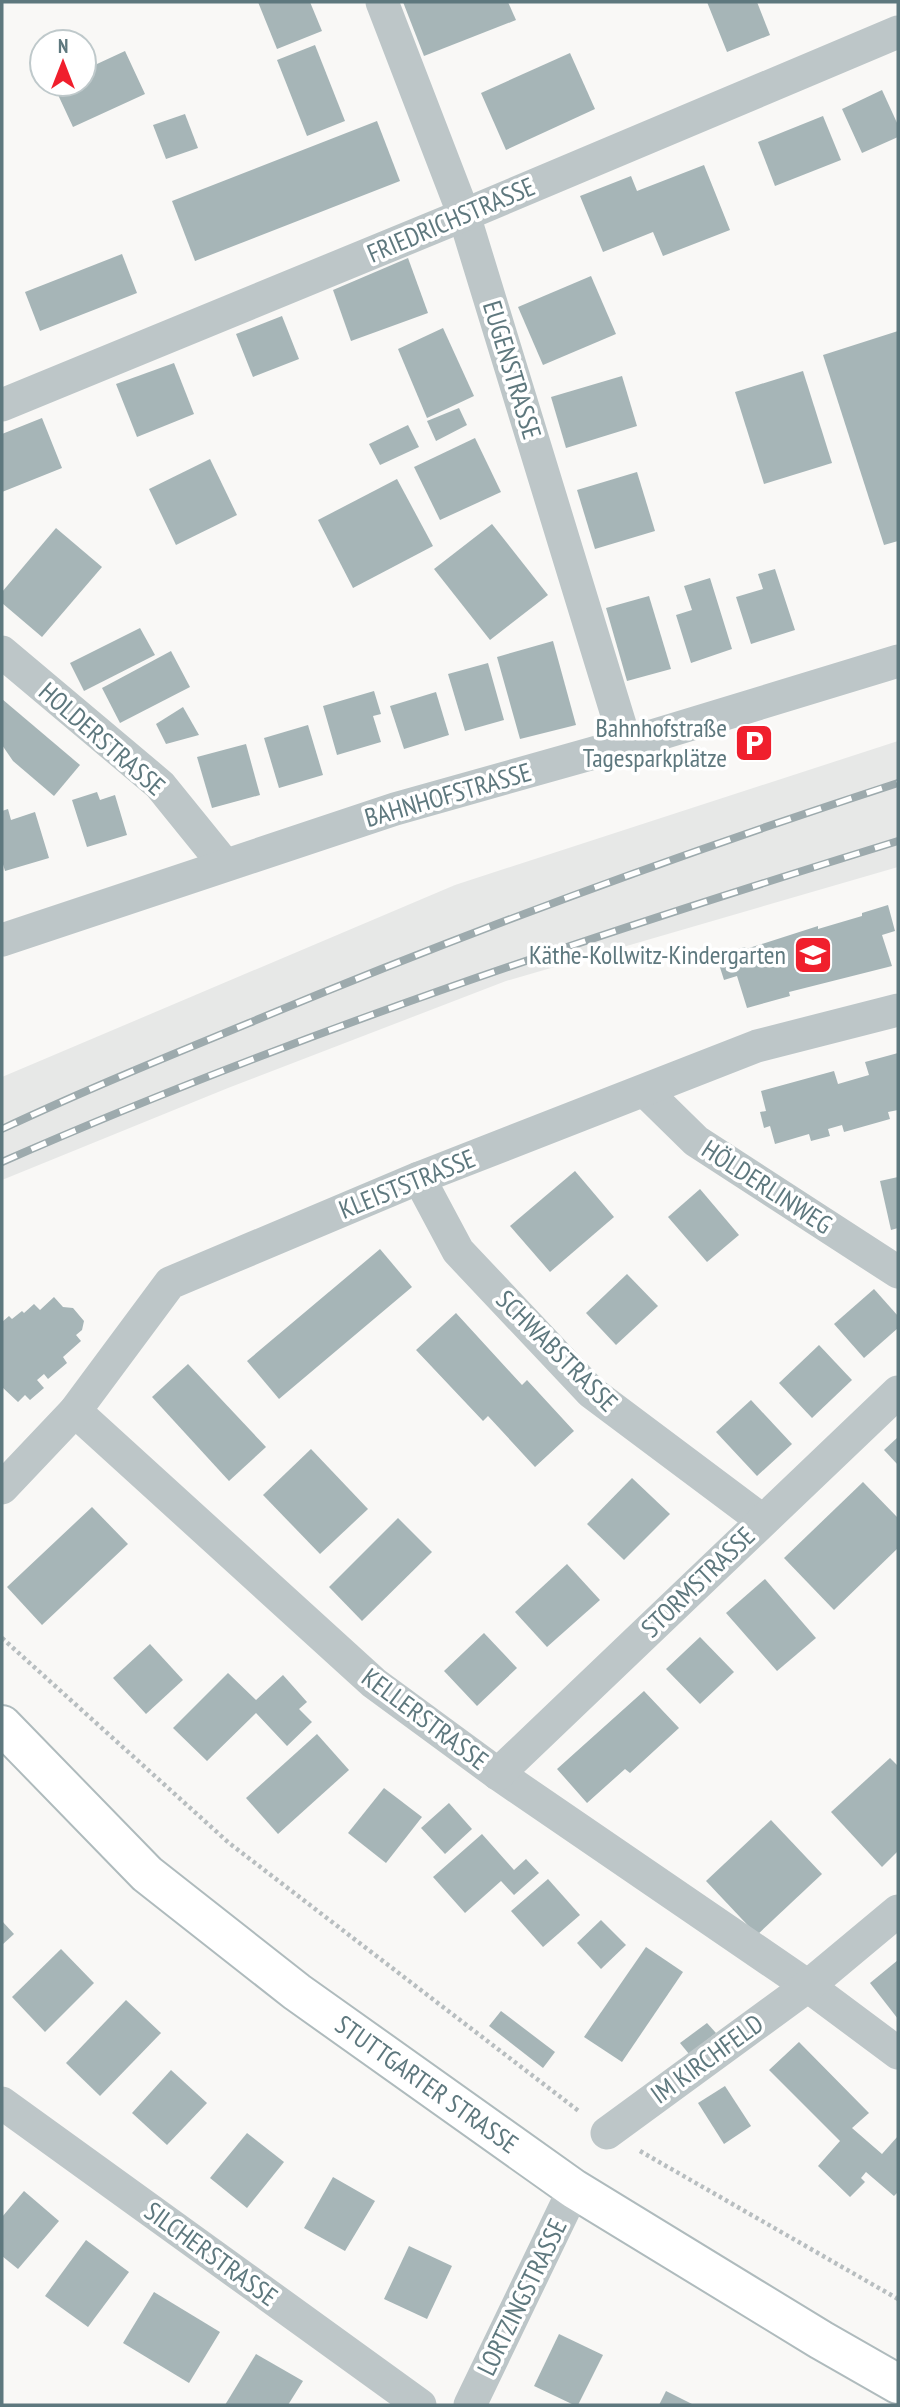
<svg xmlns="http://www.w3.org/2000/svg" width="900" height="2407" viewBox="0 0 900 2407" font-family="'PT Sans Narrow',sans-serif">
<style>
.built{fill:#e7e8e7}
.building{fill:#a6b5b7}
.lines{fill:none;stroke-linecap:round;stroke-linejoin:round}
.secondary-casing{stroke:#afbbbd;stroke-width:42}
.path{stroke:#b8bec0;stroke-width:4.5;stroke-dasharray:3.5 3.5;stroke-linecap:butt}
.street{stroke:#bdc6c8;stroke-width:33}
.secondary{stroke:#fff;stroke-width:38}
.rail-casing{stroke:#9daaad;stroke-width:8}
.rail{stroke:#fff;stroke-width:5;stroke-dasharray:16;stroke-linecap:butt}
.labels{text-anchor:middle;stroke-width:7;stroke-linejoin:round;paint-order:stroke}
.street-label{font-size:26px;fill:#5e787e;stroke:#fff}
.poi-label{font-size:26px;fill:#5e787e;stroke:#fff;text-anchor:end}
</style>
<rect width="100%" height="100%" fill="#f9f8f6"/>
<path class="built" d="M898 741V867L506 981 228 1088 2 1180V1077L455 885Z"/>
<g class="building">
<path d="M258 2H310L322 31 277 49Z"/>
<path d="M403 2H508L516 20 424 56Z"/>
<path d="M707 2H757L770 35 727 52Z"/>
<path d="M315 45 345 121 307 136 277 60Z"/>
<path d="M125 51 145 94 73 127 53 84H84V70Z"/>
<path d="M570 53 595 109 506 150 481 93Z"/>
<path d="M882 90 898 125V137L862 153 842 109Z"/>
<path d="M185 114 198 148 166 159 153 125Z"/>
<path d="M823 116 841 160 775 186 758 142Z"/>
<path d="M377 121 400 181 195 261 172 201Z"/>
<path d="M704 165 730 230 663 256 653 232 603 252 580 196 631 176 637 191Z"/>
<path d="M122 254 137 293 40 331 25 292Z"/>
<path d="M408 258 428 313 351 341 333 290Z"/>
<path d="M591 276 616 334 543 365 518 307Z"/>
<path d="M282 316 299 359 253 377 236 334Z"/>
<path d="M443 328 474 396 427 418 398 349Z"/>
<path d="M898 331V541L884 545 823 355Z"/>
<path d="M174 363 194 414 137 437 116 384Z"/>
<path d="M803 371 832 463 764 484 735 392Z"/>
<path d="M622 376 637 426 566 448 551 397Z"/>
<path d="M459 408 467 425 436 441 427 421Z"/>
<path d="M42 418 62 468 2 492V434Z"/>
<path d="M408 425 419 447 380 465 369 444Z"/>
<path d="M475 438 501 492 440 520 414 467Z"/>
<path d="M210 459 237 515 176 545 149 489Z"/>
<path d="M637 472 655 531 595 549 577 490Z"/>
<path d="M397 479 433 546 353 588 318 520Z"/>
<path d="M492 524 548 595 490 640 434 569Z"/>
<path d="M56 528 102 567 42 637 2 603V592Z"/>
<path d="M775 569 795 630 751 644 736 597 763 589 758 574Z"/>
<path d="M710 578 732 649 691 663 676 615 692 610 684 586Z"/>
<path d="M649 596 671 669 627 681 606 608Z"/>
<path d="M140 628 155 655 84 691 70 663Z"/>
<path d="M553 641 576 725 520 739 497 657Z"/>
<path d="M171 651 190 687 120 723 102 688Z"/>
<path d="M488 663 504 720 465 731 448 674Z"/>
<path d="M374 691 381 714 373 716 381 742 337 755 323 706Z"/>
<path d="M436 692 449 735 404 749 390 706Z"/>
<path d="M2 699 80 765 54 796 13 761 2 745Z"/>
<path d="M183 707 199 735 166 744 156 724Z"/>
<path d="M308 725 323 775 279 788 264 738Z"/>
<path d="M246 744 260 795 212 808 197 757Z"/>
<path d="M97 792 100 800 115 795 127 835 87 847 72 800Z"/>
<path d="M8 809 11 820 35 812 49 858 5 871 2 861V811Z"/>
<path d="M888 905 895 931 882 935 892 966 789 992 790 996 747 1008 737 976 724 980 716 955 745 947 746 949 818 926V929L862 916V913Z"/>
<path d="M898 1053V1110L888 1112 890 1119 844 1132 842 1125 828 1129 830 1136 811 1141 809 1134 775 1144 770 1126 764 1128 760 1112 766 1111 761 1091 834 1071 838 1084 869 1075 865 1062Z"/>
<path d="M575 1171 614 1217 550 1272 510 1226Z"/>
<path d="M898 1177V1228L891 1230 880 1181Z"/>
<path d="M700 1189 739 1235 707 1262 668 1217Z"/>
<path d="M380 1249 412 1287 279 1399 247 1361Z"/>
<path d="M627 1274 658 1306 616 1345 586 1313Z"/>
<path d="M874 1289 898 1316V1328L864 1358 834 1324Z"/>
<path d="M54 1297 63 1307 73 1308 84 1321 82 1330 76 1335 81 1341 63 1357 67 1363 48 1379 44 1374 37 1380 44 1388 30 1400 25 1395 18 1402 2 1387V1322L9 1316 12 1319 22 1311 24 1313 34 1304 40 1310Z"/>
<path d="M456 1313 522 1385 527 1380 574 1431 535 1467 488 1416 483 1421 416 1350Z"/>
<path d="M819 1345 852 1380 812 1418 779 1383Z"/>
<path d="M188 1364 266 1447 229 1481 152 1397Z"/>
<path d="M751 1400 792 1444 757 1476 716 1432Z"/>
<path d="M898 1437V1465L884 1450Z"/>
<path d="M311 1449 368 1509 320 1554 263 1495Z"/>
<path d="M632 1478 670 1514 624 1560 587 1524Z"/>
<path d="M863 1482 898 1518V1548L834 1610 784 1558Z"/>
<path d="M92 1507 128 1544 42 1625 7 1587Z"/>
<path d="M398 1518 432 1552 362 1621 329 1587Z"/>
<path d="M567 1564 600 1600 547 1647 515 1612Z"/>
<path d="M765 1579 816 1638 777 1671 726 1613Z"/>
<path d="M484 1633 517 1668 477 1706 444 1671Z"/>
<path d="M700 1637 734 1672 700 1704 666 1669Z"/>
<path d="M150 1644 183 1680 146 1714 113 1678Z"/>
<path d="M228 1673 256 1700 283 1675 307 1702 299 1709 312 1722 287 1746 256 1713 207 1761 173 1728Z"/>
<path d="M644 1691 679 1728 630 1773 625 1769 587 1803 557 1769Z"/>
<path d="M317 1734 349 1770 278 1834 246 1798Z"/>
<path d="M890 1758 898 1766V1851L882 1867 831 1812Z"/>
<path d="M384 1788 422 1817 386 1863 348 1833Z"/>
<path d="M449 1803 472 1829 445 1854 421 1828Z"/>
<path d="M771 1820 822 1874 757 1935 706 1881Z"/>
<path d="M482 1834 514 1870 526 1859 539 1873 514 1895 501 1881 465 1913 433 1877Z"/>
<path d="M548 1879 580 1915 543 1947 511 1911Z"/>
<path d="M601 1920 626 1945 601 1969 577 1943Z"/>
<path d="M2 1921 14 1934 2 1945Z"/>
<path d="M646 1947 683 1972 622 2062 584 2037Z"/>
<path d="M61 1949 94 1983 45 2032 12 1997Z"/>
<path d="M898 1960V2019L870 1983Z"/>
<path d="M126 2000 161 2033 100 2096 66 2063Z"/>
<path d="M501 2011 555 2052 543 2068 489 2026Z"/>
<path d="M707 2023 716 2033 689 2054 680 2043Z"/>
<path d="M799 2042 869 2113 852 2128 882 2154 898 2136V2192L894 2196 866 2172 861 2178 865 2182 850 2197 818 2166 840 2141 769 2070Z"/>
<path d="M171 2070 207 2103 167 2145 132 2113Z"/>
<path d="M725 2086 751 2126 724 2144 698 2103Z"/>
<path d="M247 2133 284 2162 247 2208 210 2178Z"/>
<path d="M333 2177 375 2201 345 2251 304 2228Z"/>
<path d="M24 2191 59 2221 18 2269 2 2256V2217Z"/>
<path d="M86 2240 129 2272 88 2327 45 2296Z"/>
<path d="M409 2246 452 2266 427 2319 384 2299Z"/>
<path d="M154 2292 220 2332 189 2383 123 2343Z"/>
<path d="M559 2334 603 2355 578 2405H574L534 2386Z"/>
<path d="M256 2354 303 2381 288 2405H225Z"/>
<path d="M666 2391 694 2405H659Z"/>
</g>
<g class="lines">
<g class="secondary-casing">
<g id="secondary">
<path id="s1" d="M2 1725 147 1874 297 1992 574 2189 821 2340 898 2384"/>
</g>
</g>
<g class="path">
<path d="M2 1638 229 1843 580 2112"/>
<path d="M640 2151 898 2299"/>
</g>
<g class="street">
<path d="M382 2 464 215 626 744"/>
<path d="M2 405 464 215 898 32"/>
<path d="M2 652 160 785 224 864"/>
<path d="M2 940 395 809 626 744 898 661"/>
<path d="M645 1091 696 1141 898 1272"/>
<path d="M419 1178 458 1251 591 1392 762 1520"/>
<path d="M75 1411 374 1683 498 1774 808 1986 898 2053"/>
<path d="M2 1488 75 1411 170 1283 419 1178 757 1046 898 1010"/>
<path d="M498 1774 898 1392"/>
<path d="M2 2103 420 2405"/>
<path d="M607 2133 808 1986 898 1911"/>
<path d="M470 2405 574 2189"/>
</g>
<use href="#secondary" class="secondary"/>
<g class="rail-casing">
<g id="rail">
<path d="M2 1129C83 1091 166 1057 249 1023 462 934 679 854 898 783"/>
<path d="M2 1162C293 1034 594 935 898 841"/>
</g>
</g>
<use href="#rail" class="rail"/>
</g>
<defs>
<g id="parking-square" transform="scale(2.0125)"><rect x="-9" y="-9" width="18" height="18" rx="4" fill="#f01f2d" stroke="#fff"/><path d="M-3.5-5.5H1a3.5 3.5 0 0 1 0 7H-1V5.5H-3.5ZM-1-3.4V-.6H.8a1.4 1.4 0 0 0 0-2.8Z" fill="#fff"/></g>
<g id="school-square" transform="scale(2.0125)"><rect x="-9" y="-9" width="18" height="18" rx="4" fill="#f01f2d" stroke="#fff"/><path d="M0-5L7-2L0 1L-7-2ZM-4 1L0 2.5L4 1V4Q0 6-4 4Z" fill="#fff"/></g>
</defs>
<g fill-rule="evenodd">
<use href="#parking-square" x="754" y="743"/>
<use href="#school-square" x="813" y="955"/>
</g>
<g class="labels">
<g class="street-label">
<text transform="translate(451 220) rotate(-23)" y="9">FRIEDRICHSTRASSE</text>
<text transform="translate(512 370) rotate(73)" y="9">EUGENSTRASSE</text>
<text transform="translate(102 739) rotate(41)" y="9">HOLDERSTRASSE</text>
<text transform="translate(448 795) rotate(-16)" y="9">BAHNHOFSTRASSE</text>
<text transform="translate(407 1184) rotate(-22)" y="9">KLEISTSTRASSE</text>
<text transform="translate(767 1187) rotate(33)" y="9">HÖLDERLINWEG</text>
<text transform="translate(557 1351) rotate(45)" y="9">SCHWABSTRASSE</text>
<text transform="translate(698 1582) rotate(-44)" y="9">STORMSTRASSE</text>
<text transform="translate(425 1719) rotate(37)" y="9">KELLERSTRASSE</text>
<text transform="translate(707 2059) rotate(-36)" y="9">IM KIRCHFELD</text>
<text dy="9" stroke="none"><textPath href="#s1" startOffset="558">STUTTGARTER STRASSE</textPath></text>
<text transform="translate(211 2254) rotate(36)" y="9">SILCHERSTRASSE</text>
<text transform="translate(522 2297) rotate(-64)" y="9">LORTZINGSTRASSE</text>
</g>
<g class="poi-label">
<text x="727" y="737">Bahnhofstraße<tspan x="727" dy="30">Tagesparkplätze</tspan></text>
<text x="786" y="964">Käthe-Kollwitz-Kindergarten</text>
</g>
</g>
<rect width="900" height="2407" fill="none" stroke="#5e787e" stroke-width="7"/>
<g transform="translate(63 63)"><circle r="33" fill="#ffffff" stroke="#bfc9cb" stroke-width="2"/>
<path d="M0-5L12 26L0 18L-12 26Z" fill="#f01f2d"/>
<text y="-10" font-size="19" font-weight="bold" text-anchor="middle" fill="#5e787e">N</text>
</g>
</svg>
